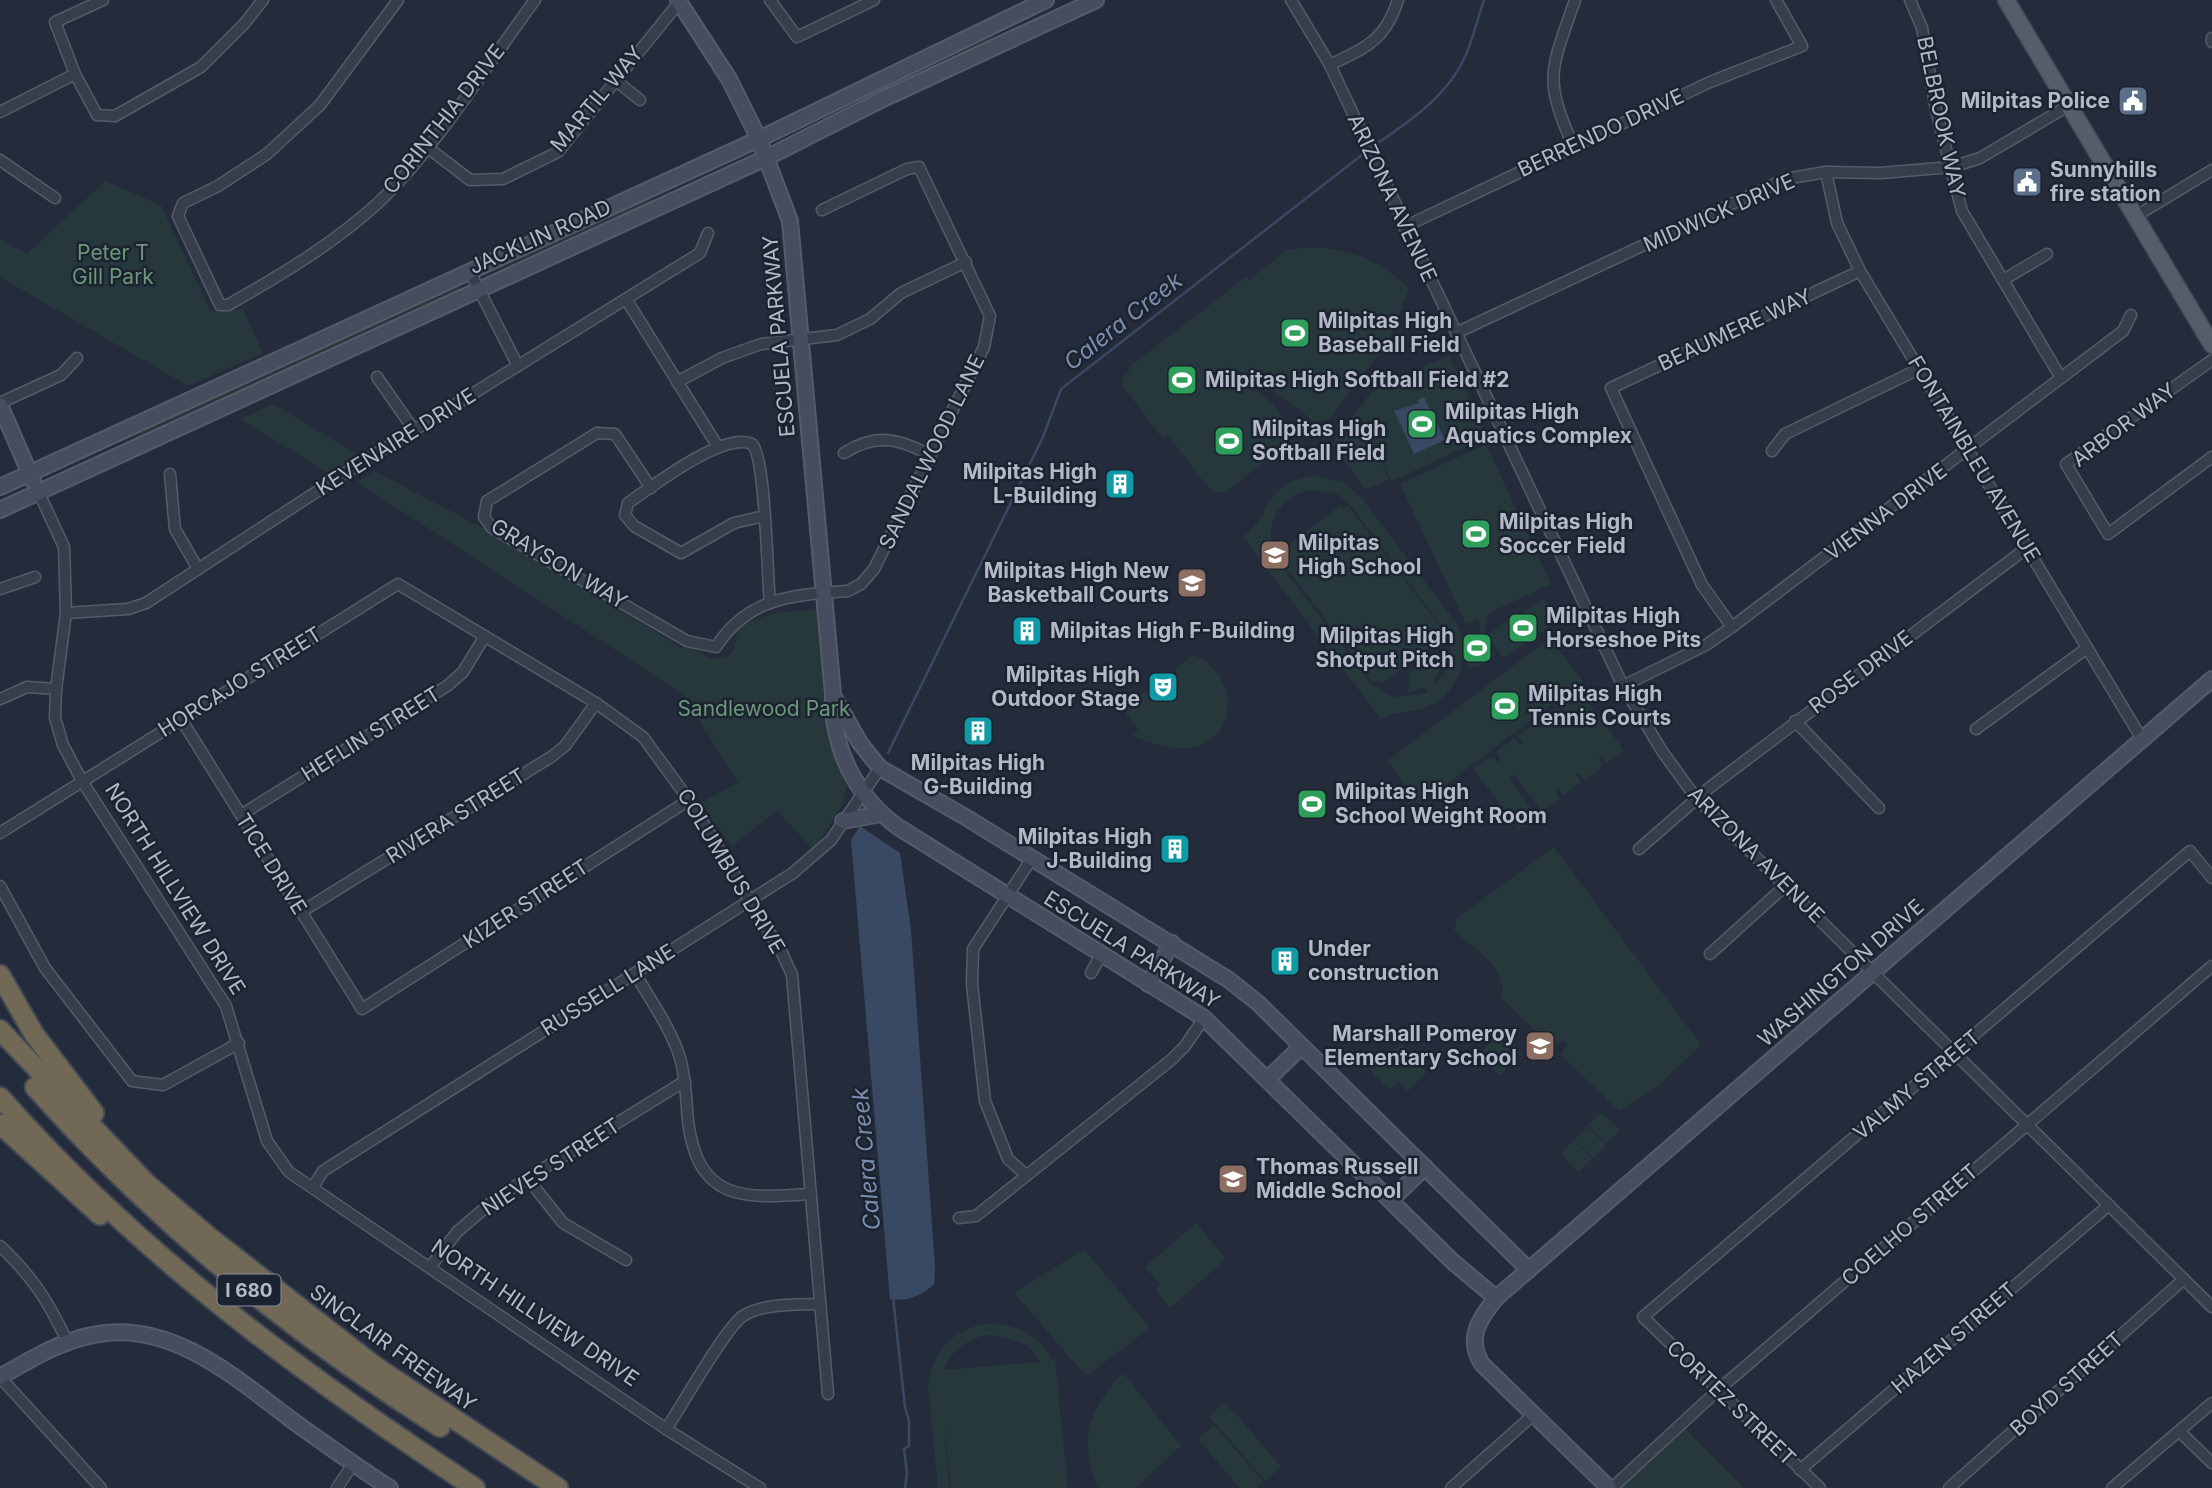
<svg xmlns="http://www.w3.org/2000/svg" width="2212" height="1488" viewBox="0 0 2212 1488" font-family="Inter,sans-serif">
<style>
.green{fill:#26383c;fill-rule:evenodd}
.water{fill:#394863}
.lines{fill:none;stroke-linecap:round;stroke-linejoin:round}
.stream{stroke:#394863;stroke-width:2.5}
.street-casing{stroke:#555c69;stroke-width:13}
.secondary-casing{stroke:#555c69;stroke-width:18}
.primary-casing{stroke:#404754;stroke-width:19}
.highway-casing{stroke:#424956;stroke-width:23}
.street{stroke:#373e4b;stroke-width:10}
.secondary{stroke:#454d5e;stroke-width:14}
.primary{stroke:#555d6b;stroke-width:16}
.highway{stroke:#716855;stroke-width:19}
.labels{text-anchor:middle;stroke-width:5;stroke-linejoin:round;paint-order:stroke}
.shield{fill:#1c2330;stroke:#868c9a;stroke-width:2}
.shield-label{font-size:19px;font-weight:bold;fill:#b3b9c7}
.street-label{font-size:21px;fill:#b3b9c7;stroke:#1c2330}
.poi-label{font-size:21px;font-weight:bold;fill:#b3b9c7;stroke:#1c2330;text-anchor:start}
.park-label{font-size:21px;fill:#6b9778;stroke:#1c2330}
.water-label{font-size:23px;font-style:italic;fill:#7c8ead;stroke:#1c2330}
</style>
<rect width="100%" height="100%" fill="#242c3b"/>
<g class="green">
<path d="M1069 0 997 34 981 47 785 137 873 95 891 81Z"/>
<path d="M105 181 161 205 211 312 243 309 263 353 188 386 0 277V238L27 254Z"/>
<path d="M676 183 643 205 492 274 564 236Z"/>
<path d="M1312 247C1350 249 1383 261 1409 289L1388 342 1328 421 1315 422 1247 371 1238 384C1262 391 1279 405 1289 429L1284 447 1224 493 1211 491 1168 435 1162 438 1122 385 1123 377 1130 371 1128 368 1246 277 1249 280 1287 250Z"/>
<path d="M458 285 461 289 457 292 52 481 71 467 123 445 145 430Z"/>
<path d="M1449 355 1487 437 1392 481 1376 449 1389 479 1366 490 1332 444 1372 391Z"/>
<path d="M273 404 359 455 330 474 240 419Z"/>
<path d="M1486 444 1551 584 1489 613 1484 633H1480L1479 618 1466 624 1400 484Z"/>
<path d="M374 471 483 528 682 648 694 647 709 659 726 658 734 649 738 628C765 612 789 610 820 610L827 738 846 783 844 802 814 850 777 811 732 846 700 803 738 783 683 694 357 482Z"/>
<path d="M1313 476 1342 482 1360 496 1457 624C1472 660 1457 701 1417 710 1402 714 1394 710 1381 719L1243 537C1274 513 1261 485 1313 476ZM1311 490 1335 493 1346 500 1446 632C1454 651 1450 670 1436 684L1433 680 1443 667 1431 661 1415 666 1408 675 1409 693 1424 687 1428 692 1424 694 1393 697 1371 684 1278 561C1261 530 1276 496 1311 490Z"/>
<path d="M1341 505 1344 509 1348 506 1443 630 1439 634 1442 638 1381 684 1378 680 1374 683 1279 558 1283 555 1280 551Z"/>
<path d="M1544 598 1559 620 1503 658 1487 635Z"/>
<path d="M1472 636 1474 641 1495 654C1488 664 1480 668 1467 667L1468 638Z"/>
<path d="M1550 638 1583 681 1420 804 1387 761Z"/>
<path d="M1193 655C1251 676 1240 784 1133 736L1138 730 1127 715 1126 706 1144 692 1157 702 1173 698 1180 684 1175 669Z"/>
<path d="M1579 690 1624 750 1606 764 1601 757 1598 759 1603 766 1585 780 1579 773 1576 775 1581 782 1563 796 1558 789 1555 791 1560 798 1542 812 1514 775 1509 778 1537 816 1519 829 1473 769 1492 756 1497 762 1501 759 1496 752 1515 738 1520 745 1523 743 1518 736 1536 722 1541 729 1544 727 1539 720 1557 706 1562 713 1566 711 1561 704Z"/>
<path d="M1554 847 1701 1045 1658 1086 1619 1111 1560 1054 1568 1045 1563 1039 1554 1048 1501 998C1510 969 1473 948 1454 931L1457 918Z"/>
<path d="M1501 1032 1522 1053 1500 1075 1479 1055Z"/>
<path d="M1401 1044 1427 1072 1408 1091 1398 1082 1390 1090 1371 1071Z"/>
<path d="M1601 1112 1620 1130 1607 1144 1588 1125Z"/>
<path d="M1587 1126 1606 1145 1593 1158 1574 1140Z"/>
<path d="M1573 1140 1592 1159 1579 1172 1560 1154Z"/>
<path d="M1196 1223 1226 1259 1170 1308 1155 1290 1160 1285 1145 1267Z"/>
<path d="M1084 1249 1150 1328 1086 1376 1014 1293Z"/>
<path d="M992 1323C1014 1325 1043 1336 1051 1359L1055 1358 1068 1488H951L944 1422 949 1488H938L928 1385C934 1348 955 1327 992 1323ZM987 1335C1007 1336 1032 1342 1040 1362L943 1370C953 1350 965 1340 987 1335Z"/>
<path d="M1123 1373 1181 1446 1135 1488H1098C1078 1439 1088 1410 1123 1373Z"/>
<path d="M1224 1403 1230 1409 1224 1415 1232 1409 1281 1467 1265 1481 1209 1416Z"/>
<path d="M1680 1423 1744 1488H1612Z"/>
<path d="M1214 1425 1264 1482 1257 1488H1240L1198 1439Z"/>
</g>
<g class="water">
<path d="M1424 397 1445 440 1414 454 1394 411 1419 403 1418 400Z"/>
<path d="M860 826 900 853 911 930 935 1267 934 1284C922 1296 905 1302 890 1299L851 840Z"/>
</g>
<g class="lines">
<g class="stream">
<path d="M1372 147C1409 122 1450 95 1467 52 1474 35 1478 17 1484 0"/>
<path d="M888 753 1043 437 1061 389 1367 151"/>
<path d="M893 1297 905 1407 909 1421V1446L904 1449 907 1474 905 1488"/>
</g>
<g class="street-casing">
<g id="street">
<path d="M103 0 55 22 75 74 97 115 115 116 201 67 244 24 263 0"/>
<path d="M398 0 320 105 267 154 218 186 183 203 178 216 220 305H228C281 275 333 244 378 203 436 148 487 65 535 0"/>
<path d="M770 0 797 37 874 0"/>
<path d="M1291 0 1330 65 1623 686 1662 751 1696 798 2212 1307"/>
<path d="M1910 0 1922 28 1936 110 1962 211 2061 378"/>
<path d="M2212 38V42"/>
<path d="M1330 65C1366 47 1385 41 1398 0"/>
<path d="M614 79 640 100"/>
<path d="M0 112 75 74"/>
<path d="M1573 145C1542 77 1552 68 1575 0"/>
<path d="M427 147 470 180 503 179 558 152 681 0"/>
<path d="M0 160 55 198"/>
<path d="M1826 172 1837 223 1860 271 2142 739"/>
<path d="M2136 216 2212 170"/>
<path d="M1404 227 1710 82 1802 46 1776 0"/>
<path d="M470 272 518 366"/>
<path d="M2003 280 2047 254"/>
<path d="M626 299 718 447"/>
<path d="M1456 333 1785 179 1826 172 1881 173 1952 167 1980 158 2068 106"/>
<path d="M2212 360 2066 464 2108 534 2212 457"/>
<path d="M377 377 414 430"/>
<path d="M677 382 722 358 761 344 837 335 870 319 901 293 966 262"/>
<path d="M0 403 61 375 77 358"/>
<path d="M1772 451 1785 434 1919 369"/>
<path d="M844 453C876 433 898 438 930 455"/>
<path d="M170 474 175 529 198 569"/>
<path d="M651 488 615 434 597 433 487 501 484 517 492 528 687 641 716 647C748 597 793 595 848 591L861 584 874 569 984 347 990 316 919 167 907 169 822 210"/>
<path d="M39 493 64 547 66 613 56 689 55 718 63 745 82 781 226 1006 267 1141 289 1172 666 1429 760 1488"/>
<path d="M764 516 734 523 681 553 634 526 625 515 628 503C653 486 724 431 752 444 766 457 767 576 770 603"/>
<path d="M0 589 35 577"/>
<path d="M66 613 128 609 146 603 353 468 700 253 708 233"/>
<path d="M1732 627 1702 585 1611 388 1860 271"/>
<path d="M1623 686 1706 645 1732 627 2123 331 2131 315"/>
<path d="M0 699 27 687 56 689"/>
<path d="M181 719 362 1009 689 800"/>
<path d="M1795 721 1879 808"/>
<path d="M1976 729 2087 648"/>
<path d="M241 815 447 686 463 672 485 636"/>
<path d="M0 833 398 584 596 703 643 737 689 800 782 953 792 975 828 1394"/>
<path d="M1639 849 1709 788 2028 547"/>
<path d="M0 886 45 968 132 1081 163 1085 239 1043"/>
<path d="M301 912 551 757 565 746 596 703"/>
<path d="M1710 954 1784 887"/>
<path d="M635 973C650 1000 671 1028 680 1058 686 1078 686 1100 688 1121 698 1201 743 1199 809 1194"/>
<path d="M1091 973 1101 955"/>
<path d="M1026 1175 1008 1159 985 1101 972 984 973 949 1032 858"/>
<path d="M528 1179 563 1223 626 1260"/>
<path d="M313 1187 323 1171 793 873 831 840 880 768"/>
<path d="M959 1218 976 1216 1171 1060 1185 1046 1204 1018"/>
<path d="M0 1246C33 1277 48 1301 67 1341"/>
<path d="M430 1267 457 1232 499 1196 685 1081"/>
<path d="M0 1377 101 1488"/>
<path d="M666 1429C681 1407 726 1327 743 1316 764 1303 796 1305 819 1304"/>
<path d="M2179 1431 2212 1463"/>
<path d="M1800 1470 2109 1205"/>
<path d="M337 1488 353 1464"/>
<path d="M1451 1488 1533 1415"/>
<path d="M1612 1488 1717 1391 2212 966"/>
<path d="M1820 1488 1643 1317 2190 851 2212 878"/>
<path d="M1949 1488 2184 1279"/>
<path d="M2112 1488 2212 1403"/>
</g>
</g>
<g class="secondary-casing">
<g id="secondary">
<path d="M678 0 729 79 759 139 790 221 833 694C831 746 855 796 898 827L1204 1018 1452 1261 1496 1298"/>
<path d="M0 405 33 481"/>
<path d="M0 487 759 139 1046 0"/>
<path d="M0 510 766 158 883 99 1096 0"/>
<path d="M835 699 860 743 880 768 967 818 1229 980 1258 1003 1529 1270"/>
<path d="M843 821 881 814"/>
<path d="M1148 984 1172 943"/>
<path d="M1269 1078 1301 1047"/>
<path d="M1392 1199 1425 1167"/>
<path d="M0 1377C31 1359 62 1340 98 1334 173 1321 237 1379 293 1421 325 1444 357 1467 390 1488"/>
<path d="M1609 1488 1482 1364C1466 1339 1479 1319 1496 1298L2212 679"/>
</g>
</g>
<g class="primary-casing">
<path id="primary" d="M2006 0 2212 345"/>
</g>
<g class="highway-casing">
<g id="highway">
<path d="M0 975 34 1034 94 1113"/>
<path d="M0 1030 147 1184 209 1237 376 1367 558 1488"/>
<path d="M35 1087C153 1220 291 1332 440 1427"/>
<path d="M0 1097C136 1252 303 1375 475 1488"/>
<path d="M0 1124 100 1215"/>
</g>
</g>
<use href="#street" class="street"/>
<use href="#secondary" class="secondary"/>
<use href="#primary" class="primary"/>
<use href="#highway" class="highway"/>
</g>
<defs>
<g id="civic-square" transform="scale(1.575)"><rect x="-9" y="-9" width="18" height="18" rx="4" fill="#5c6f8a" stroke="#1c2330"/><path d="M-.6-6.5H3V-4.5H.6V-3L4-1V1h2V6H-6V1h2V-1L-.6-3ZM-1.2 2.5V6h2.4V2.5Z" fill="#fff"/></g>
<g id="stadium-square" transform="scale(1.575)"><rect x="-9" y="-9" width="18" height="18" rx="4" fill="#2e9e5b" stroke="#1c2330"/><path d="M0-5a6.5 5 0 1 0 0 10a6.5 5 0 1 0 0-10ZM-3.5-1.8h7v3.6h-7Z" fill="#fff"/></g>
<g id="building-square" transform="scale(1.575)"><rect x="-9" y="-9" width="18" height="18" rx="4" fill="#0f9aa8" stroke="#1c2330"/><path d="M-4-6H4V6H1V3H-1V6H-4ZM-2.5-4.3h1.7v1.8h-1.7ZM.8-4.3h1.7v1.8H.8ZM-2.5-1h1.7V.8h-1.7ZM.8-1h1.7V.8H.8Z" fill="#fff"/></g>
<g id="school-square" transform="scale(1.575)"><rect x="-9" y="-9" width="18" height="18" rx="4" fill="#8d6e63" stroke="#1c2330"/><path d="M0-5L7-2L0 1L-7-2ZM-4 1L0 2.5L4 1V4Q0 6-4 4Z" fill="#fff"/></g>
<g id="theatre-square" transform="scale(1.575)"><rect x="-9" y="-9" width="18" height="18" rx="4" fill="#0f9aa8" stroke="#1c2330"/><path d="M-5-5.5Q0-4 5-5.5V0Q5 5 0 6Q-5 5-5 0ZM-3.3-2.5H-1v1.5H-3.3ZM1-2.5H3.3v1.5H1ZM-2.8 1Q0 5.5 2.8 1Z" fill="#fff"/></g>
</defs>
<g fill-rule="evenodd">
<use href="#civic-square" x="2133" y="101"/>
<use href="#civic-square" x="2027" y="182"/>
<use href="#stadium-square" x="1295" y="333"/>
<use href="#stadium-square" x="1182" y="380"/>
<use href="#stadium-square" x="1422" y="424"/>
<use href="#stadium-square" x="1229" y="441"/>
<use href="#building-square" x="1120" y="484"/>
<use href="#stadium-square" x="1476" y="534"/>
<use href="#school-square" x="1275" y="555"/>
<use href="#school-square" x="1192" y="583"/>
<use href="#stadium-square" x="1523" y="628"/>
<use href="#building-square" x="1027" y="631"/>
<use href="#stadium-square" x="1477" y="648"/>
<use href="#theatre-square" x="1163" y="687"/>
<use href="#stadium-square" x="1505" y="706"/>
<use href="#building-square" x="978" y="731"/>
<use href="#stadium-square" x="1312" y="804"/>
<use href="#building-square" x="1175" y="849"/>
<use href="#building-square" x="1285" y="961"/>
<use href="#school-square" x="1540" y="1046"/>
<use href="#school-square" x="1233" y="1179"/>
</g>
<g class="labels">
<rect class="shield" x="217.5" y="1274.5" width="63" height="31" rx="5"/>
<g class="shield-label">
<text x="249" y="1297">I 680</text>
</g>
<g class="street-label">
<text transform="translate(597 99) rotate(-50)" y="7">MARTIL WAY</text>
<text transform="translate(1941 117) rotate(78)" y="7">BELBROOK WAY</text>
<text transform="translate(444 119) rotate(-52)" y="7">CORINTHIA DRIVE</text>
<text transform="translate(1601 133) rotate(-25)" y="7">BERRENDO DRIVE</text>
<text transform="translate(1392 198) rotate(65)" y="7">ARIZONA AVENUE</text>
<text transform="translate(1719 213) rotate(-24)" y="7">MIDWICK DRIVE</text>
<text transform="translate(540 237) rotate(-24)" y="7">JACKLIN ROAD</text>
<text transform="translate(1735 330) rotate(-25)" y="7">BEAUMERE WAY</text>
<text transform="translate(779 336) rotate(-95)" y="7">ESCUELA PARKWAY</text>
<text transform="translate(2124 425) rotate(-37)" y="7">ARBOR WAY</text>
<text transform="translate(396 442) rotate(-32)" y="7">KEVENAIRE DRIVE</text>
<text transform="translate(932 452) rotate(-64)" y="7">SANDALWOOD LANE</text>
<text transform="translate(1974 459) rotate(59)" y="7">FONTAINBLEU AVENUE</text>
<text transform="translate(1886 512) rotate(-37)" y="7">VIENNA DRIVE</text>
<text transform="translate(559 564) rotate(31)" y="7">GRAYSON WAY</text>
<text transform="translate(1861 672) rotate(-37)" y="7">ROSE DRIVE</text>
<text transform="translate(240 682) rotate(-32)" y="7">HORCAJO STREET</text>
<text transform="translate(371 734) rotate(-32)" y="7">HEFLIN STREET</text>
<text transform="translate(456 816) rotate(-32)" y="7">RIVERA STREET</text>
<text transform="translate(1756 855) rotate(45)" y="7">ARIZONA AVENUE</text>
<text transform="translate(271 864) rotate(58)" y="7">TICE DRIVE</text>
<text transform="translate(731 871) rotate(59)" y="7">COLUMBUS DRIVE</text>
<text transform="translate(175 889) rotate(58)" y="7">NORTH HILLVIEW DRIVE</text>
<text transform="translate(526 904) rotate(-33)" y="7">KIZER STREET</text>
<text transform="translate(1132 950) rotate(32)" y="7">ESCUELA PARKWAY</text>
<text transform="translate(1841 973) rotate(-41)" y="7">WASHINGTON DRIVE</text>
<text transform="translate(608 990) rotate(-32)" y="7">RUSSELL LANE</text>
<text transform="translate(1917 1085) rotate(-40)" y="7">VALMY STREET</text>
<text transform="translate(551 1167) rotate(-33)" y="7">NIEVES STREET</text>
<text transform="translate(1910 1225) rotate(-41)" y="7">COELHO STREET</text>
<text transform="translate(535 1313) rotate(34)" y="7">NORTH HILLVIEW DRIVE</text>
<text transform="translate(1954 1338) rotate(-41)" y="7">HAZEN STREET</text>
<text transform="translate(393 1348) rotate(36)" y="7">SINCLAIR FREEWAY</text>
<text transform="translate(2067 1384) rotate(-42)" y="7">BOYD STREET</text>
<text transform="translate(1731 1403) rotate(44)" y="7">CORTEZ STREET</text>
</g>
<g class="poi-label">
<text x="2110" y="108" text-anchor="end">Milpitas Police</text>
<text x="2050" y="177">Sunnyhills<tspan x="2050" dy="24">fire station</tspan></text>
<text x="1318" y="328">Milpitas High<tspan x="1318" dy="24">Baseball Field</tspan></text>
<text x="1205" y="387">Milpitas High Softball Field #2</text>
<text x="1445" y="419">Milpitas High<tspan x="1445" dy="24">Aquatics Complex</tspan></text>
<text x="1252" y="436">Milpitas High<tspan x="1252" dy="24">Softball Field</tspan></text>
<text x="1097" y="479" text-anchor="end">Milpitas High<tspan x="1097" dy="24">L-Building</tspan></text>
<text x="1499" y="529">Milpitas High<tspan x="1499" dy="24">Soccer Field</tspan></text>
<text x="1298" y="550">Milpitas<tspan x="1298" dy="24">High School</tspan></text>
<text x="1169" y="578" text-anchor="end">Milpitas High New<tspan x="1169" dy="24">Basketball Courts</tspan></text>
<text x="1546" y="623">Milpitas High<tspan x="1546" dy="24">Horseshoe Pits</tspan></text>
<text x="1050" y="638">Milpitas High F-Building</text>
<text x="1454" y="643" text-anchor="end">Milpitas High<tspan x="1454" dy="24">Shotput Pitch</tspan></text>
<text x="1140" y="682" text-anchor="end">Milpitas High<tspan x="1140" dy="24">Outdoor Stage</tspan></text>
<text x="1528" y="701">Milpitas High<tspan x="1528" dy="24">Tennis Courts</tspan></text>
<text x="978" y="770" text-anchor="middle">Milpitas High<tspan x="978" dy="24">G-Building</tspan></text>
<text x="1335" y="799">Milpitas High<tspan x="1335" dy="24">School Weight Room</tspan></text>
<text x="1152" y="844" text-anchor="end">Milpitas High<tspan x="1152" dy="24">J-Building</tspan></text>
<text x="1308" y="956">Under<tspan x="1308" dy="24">construction</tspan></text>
<text x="1517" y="1041" text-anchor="end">Marshall Pomeroy<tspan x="1517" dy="24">Elementary School</tspan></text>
<text x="1256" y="1174">Thomas Russell<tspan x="1256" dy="24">Middle School</tspan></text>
</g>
<g class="park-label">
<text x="113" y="260">Peter T<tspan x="113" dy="24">Gill Park</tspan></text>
<text x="764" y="716">Sandlewood Park</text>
</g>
<g class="water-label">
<text transform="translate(1123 321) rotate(-38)" y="8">Calera Creek</text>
<text transform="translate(866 1159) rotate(-95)" y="8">Calera Creek</text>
</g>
</g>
</svg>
